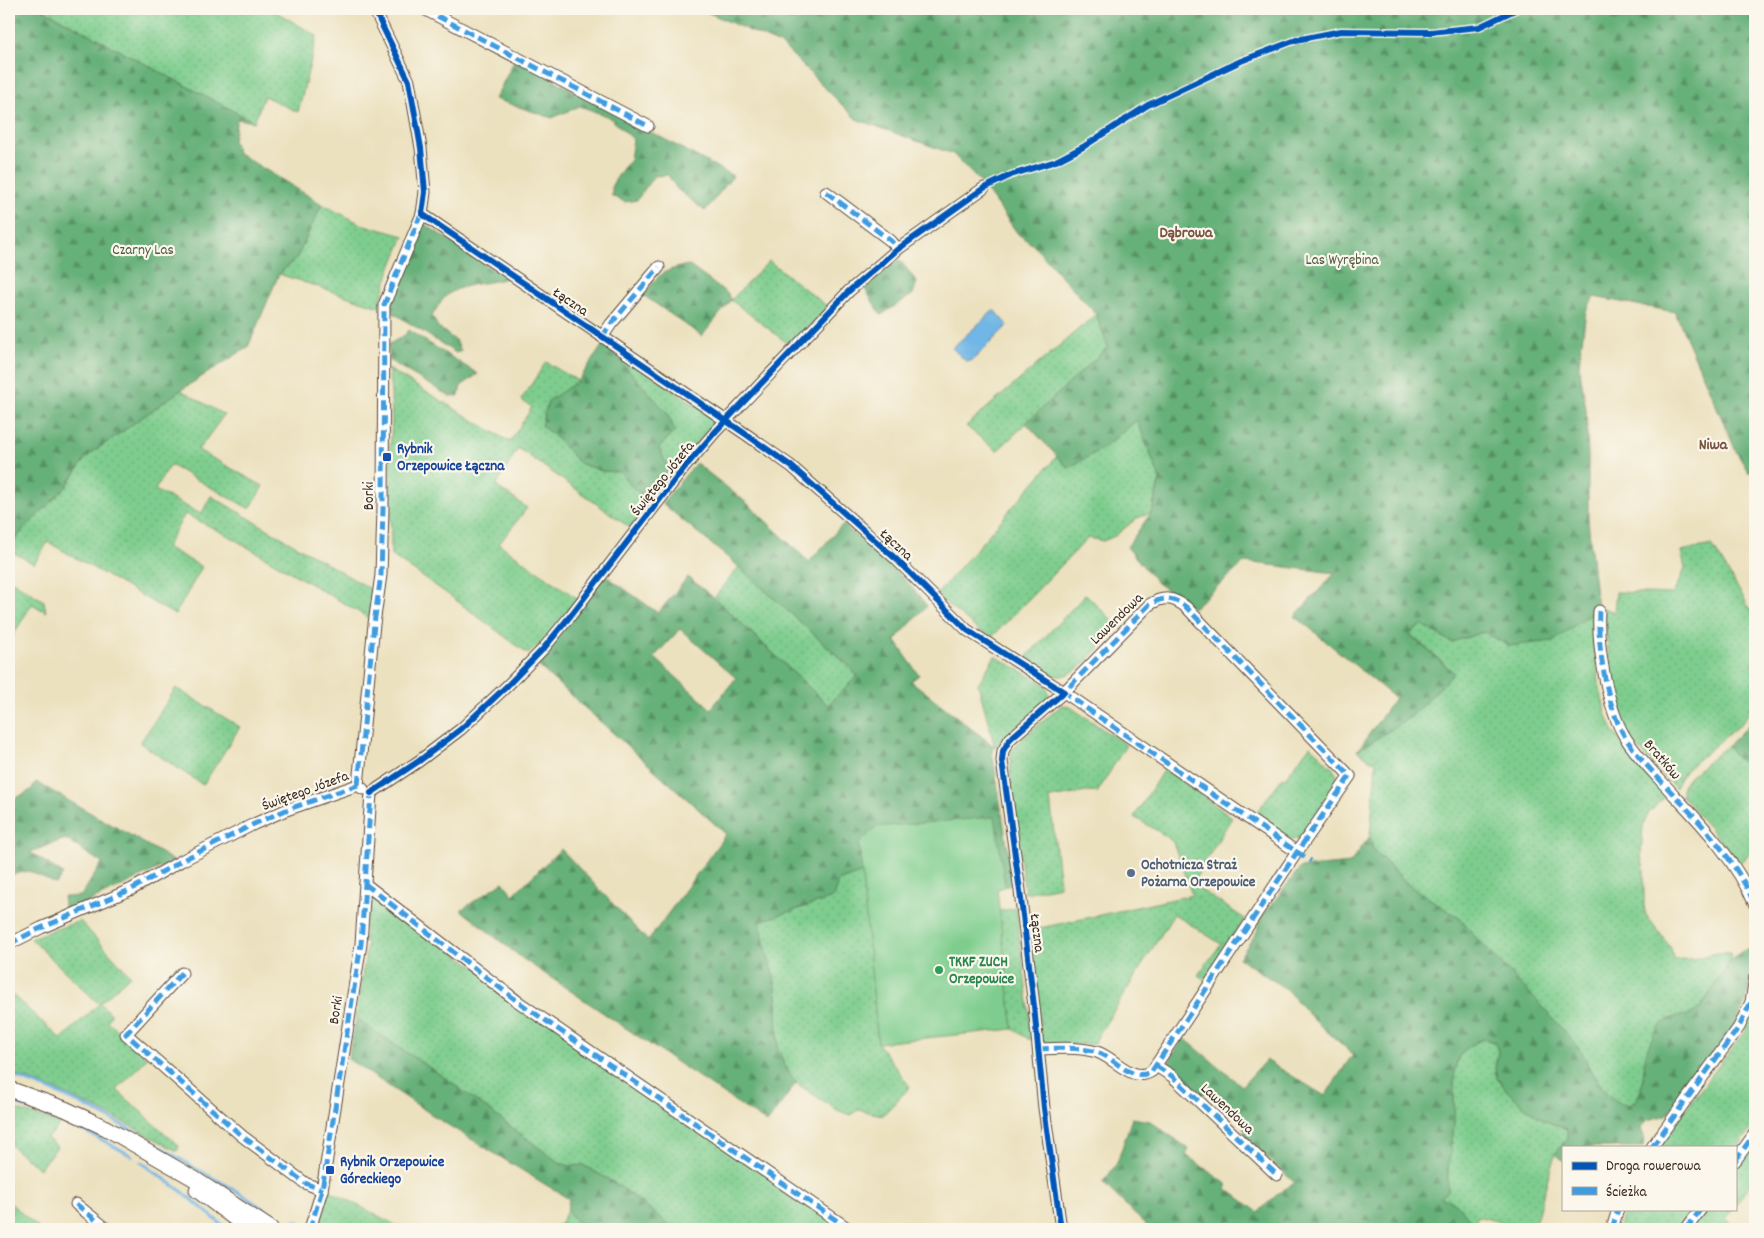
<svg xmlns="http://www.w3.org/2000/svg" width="1764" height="1238" viewBox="0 0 1764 1238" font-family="Dekko,sans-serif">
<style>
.grass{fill:url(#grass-dots);stroke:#5c7c56}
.forest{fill:url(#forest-firs);stroke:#506d4c;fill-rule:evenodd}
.pitch{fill:#7ecd8e;stroke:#5c7c56}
.water{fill:#6fb6e6;stroke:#557082}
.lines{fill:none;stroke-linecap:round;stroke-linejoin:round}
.stream{stroke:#6fb6e6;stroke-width:3}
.minor-casing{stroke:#564536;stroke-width:13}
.secondary-casing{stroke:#564536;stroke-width:17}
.minor{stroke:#fff;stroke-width:11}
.secondary{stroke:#fff;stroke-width:15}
.quiet{stroke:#3f9ce0;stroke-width:5;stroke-dasharray:10 5;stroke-linecap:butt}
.cycleway-casing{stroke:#fbf7ec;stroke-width:9}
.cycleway{stroke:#0057b8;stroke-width:6}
.transit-dot{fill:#1a4fb4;stroke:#fbf7ec;stroke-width:2}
.service-dot{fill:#5c6f8a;stroke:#fbf7ec;stroke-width:2}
.leisure-dot{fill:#2e9e5b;stroke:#fbf7ec;stroke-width:2}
.labels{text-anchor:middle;stroke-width:4.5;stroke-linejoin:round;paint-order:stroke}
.park-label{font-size:15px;fill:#4f5b40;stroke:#fbf7ec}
.street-label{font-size:15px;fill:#3b2a1e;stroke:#fbf7ec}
.transit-label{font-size:15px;font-weight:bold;fill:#164399;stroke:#fbf7ec;text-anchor:start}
.service-label{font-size:15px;font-weight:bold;fill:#4e5e75;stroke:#fbf7ec;text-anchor:start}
.leisure-label{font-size:15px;font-weight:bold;fill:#27864d;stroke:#fbf7ec;text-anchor:start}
.neighbourhood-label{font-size:16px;font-weight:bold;fill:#795441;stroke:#fbf7ec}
</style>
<defs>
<pattern id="grass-dots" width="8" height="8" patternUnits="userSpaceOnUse" patternTransform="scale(1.25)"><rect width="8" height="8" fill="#7ecd8e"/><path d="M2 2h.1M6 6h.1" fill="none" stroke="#6eb07a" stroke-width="1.8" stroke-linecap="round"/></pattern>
<pattern id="forest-firs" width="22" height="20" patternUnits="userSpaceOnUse" patternTransform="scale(1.25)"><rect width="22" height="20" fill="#66b079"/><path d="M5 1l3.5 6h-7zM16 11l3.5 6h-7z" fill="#558f63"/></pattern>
</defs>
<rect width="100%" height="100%" fill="#fbf7ec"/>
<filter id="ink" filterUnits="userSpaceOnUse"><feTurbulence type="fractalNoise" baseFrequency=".02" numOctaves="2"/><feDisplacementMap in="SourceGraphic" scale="10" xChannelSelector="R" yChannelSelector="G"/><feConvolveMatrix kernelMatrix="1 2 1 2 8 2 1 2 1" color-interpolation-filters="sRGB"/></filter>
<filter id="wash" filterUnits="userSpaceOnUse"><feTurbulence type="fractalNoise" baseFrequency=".0096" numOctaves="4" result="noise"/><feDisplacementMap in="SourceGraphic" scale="20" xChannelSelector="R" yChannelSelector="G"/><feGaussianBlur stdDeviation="1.12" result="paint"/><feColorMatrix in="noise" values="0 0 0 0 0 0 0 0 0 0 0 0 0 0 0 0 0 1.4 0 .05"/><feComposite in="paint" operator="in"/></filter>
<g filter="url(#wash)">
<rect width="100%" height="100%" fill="#ece1bf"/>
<g class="grass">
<path d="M42 9H271L317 36 298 112 264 96 254 122Z"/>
<path d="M322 204 361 224 404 236 389 272 379 307 279 274 297 257Z"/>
<path d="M769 261 828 307 791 346 731 300Z"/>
<path d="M1096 314 1108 347 997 451 966 426Z"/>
<path d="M604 343 719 421 669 470 658 448 675 431 667 413Z"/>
<path d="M546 362 578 381 571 386 541 426 555 436 579 463 602 471 620 472 631 486 648 499 632 529 518 448 496 486 527 508 499 544 578 599 540 644 528 654 449 595 391 555 390 449 392 421 391 392 388 369 510 442 532 407 521 400Z"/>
<path d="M181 390 224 415 198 450 263 486 250 509 170 465 155 490 201 514 211 496 372 590 369 618 225 534 185 514 166 547 202 567 175 615 48 542 34 564 9 550V548L22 531 66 487 86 457Z"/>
<path d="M1137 420 1160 479 1151 513 1137 518 1115 536 1103 541 1088 538 992 637 978 630 942 600 938 593 1057 456 1068 468 1102 449Z"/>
<path d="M1712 545 1755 617V657L1753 666 1755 700 1744 721 1688 768 1680 778 1675 788 1628 737 1614 697 1603 608 1614 612 1616 592 1673 594 1685 568 1681 551Z"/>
<path d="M739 567 850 667 857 676 828 705 714 598Z"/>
<path d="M9 579 44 601 46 612 32 604 9 642Z"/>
<path d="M1086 594 1118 626C1105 640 1077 680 1056 676 1046 674 1035 663 1026 657Z"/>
<path d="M1591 613C1596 648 1596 686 1608 719 1617 744 1648 775 1665 796L1648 814 1643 826 1641 856 1644 870V906L1646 915 1671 948 1673 959C1681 959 1690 960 1698 958 1711 954 1715 952 1730 953L1731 960 1702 1005 1692 1015 1675 1017 1654 1035 1647 1052 1640 1094 1631 1105 1618 1102 1608 1095 1554 1021 1475 937 1462 920 1410 886 1373 849 1370 836 1376 763 1357 751 1412 716 1454 673 1409 633 1422 625 1451 642 1484 632 1554 641Z"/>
<path d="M995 656 1046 685 1049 695 1046 701 995 747 978 684Z"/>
<path d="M176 688 240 727 203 785 140 743Z"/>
<path d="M1062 705 1069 706 1126 745 1097 793 1093 791 1050 798 1060 886 1025 893 1010 782 1011 754 1017 743Z"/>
<path d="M1728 745 1736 758 1755 768V848L1740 863 1682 796V788L1686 780Z"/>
<path d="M1310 746 1331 766 1337 775 1335 790 1305 834 1296 839H1287L1256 813 1283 777 1285 778Z"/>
<path d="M1164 769 1232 817 1192 884 1245 919 1204 979 1198 975 1221 944 1174 914 1093 1044 1042 1046 1031 930 1192 895 1173 842 1166 836 1134 817Z"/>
<path d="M862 872 878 1043 910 1087 883 1115 858 1110 851 1115 837 1110 796 1083 785 1066 778 1049 777 996 774 977 764 943 760 921 832 898 838 881Z"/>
<path d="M369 892 845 1229H675L618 1185 583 1165 571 1166 561 1164 448 1080 356 1019 367 944 364 940Z"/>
<path d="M1016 908 1032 1034 1030 1040 1013 1029 999 911Z"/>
<path d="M80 921 130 975 100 1003 111 1015 107 1021 147 1058 117 1090 179 1146 177 1151C122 1121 69 1092 9 1073V992L61 1039 99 1004 30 938Z"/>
<path d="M1755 1011V1124L1735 1151V1147H1657L1743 1034Z"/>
<path d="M1483 1039 1495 1042 1498 1052 1495 1068 1497 1078 1508 1092 1524 1106 1543 1120 1567 1129V1139L1555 1154 1534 1227 1507 1224 1477 1216 1475 1226 1457 1204 1441 1197 1448 1191C1446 1169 1452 1147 1454 1126 1456 1105 1450 1075 1459 1057 1463 1048 1475 1043 1483 1039Z"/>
<path d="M9 1107 61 1124 47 1138 57 1147 39 1169 9 1144Z"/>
<path d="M1755 1138V1178L1735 1206V1167Z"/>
<path d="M329 1190 403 1229H328L324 1221 319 1219Z"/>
<path d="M9 1202 40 1229H10Z"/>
<path d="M1624 1209H1693L1678 1229H1618Z"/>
<path d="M1703 1209H1733L1726 1219 1739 1229H1688Z"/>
<path d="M567 1211 583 1229H551L560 1224Z"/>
</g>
<g class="forest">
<path d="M9 9H42L254 122 237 119 233 140 238 153 322 204 297 257 279 274 248 347 181 390 86 457 66 487 22 531 9 548Z"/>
<path d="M700 9H1755V469L1749 473 1737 453 1675 312 1594 297 1586 311 1579 365 1586 409 1588 456V520L1597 606 1591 613 1554 641 1509 646 1484 632 1451 642 1422 625 1409 634 1454 673 1412 716 1357 751 1395 698 1295 616 1335 573 1245 562 1193 608 1157 583 1127 547 1153 510 1160 479 1137 420 1102 449 1068 468 1026 423 1108 347 1096 314 1033 245 1018 234 982 184 953 154 856 119 782 45Z"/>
<path d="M515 59 733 176 705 211 677 189 668 175 654 176 637 200 625 202 612 196V185L621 171 630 160 633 139 609 117 580 106 552 118 495 99Z"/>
<path d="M423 223 506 278C486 285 463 282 446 296 440 301 436 310 432 316L438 327 456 341 461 351 456 353 392 312 390 305Z"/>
<path d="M899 259 917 282 913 294 881 315 865 289Z"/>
<path d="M688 265 728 294 731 300 702 336 643 295C660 274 661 271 688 265Z"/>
<path d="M408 330 478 374 461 386 459 396H449L390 361 388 345 405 335Z"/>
<path d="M604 343 667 413 675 431 659 448 669 470 648 499 631 486 620 472 602 471 579 463 555 436 541 426 548 401 578 381Z"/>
<path d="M696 463 748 504 809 562 843 524C873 550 903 574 927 606L895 640 919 675 911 681 995 747 992 750 1013 883 1005 886 995 817 859 846 862 872 838 881 833 898 760 921 764 943 774 977 777 996 778 1049 785 1066 796 1083 767 1123 523 959 461 910 503 882 513 895 561 849 648 941 726 834 536 664 605 575 658 613 688 577 714 598 828 705 857 676 850 667 739 567 662 503ZM680 629 736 678 711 709 654 657Z"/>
<path d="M1755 714V768L1736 758 1728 745 1750 723Z"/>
<path d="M36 782C82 809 129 833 174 861L65 913 63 897 81 896 102 863 65 839 30 852 63 874 56 884 29 871 9 875V802L31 790Z"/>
<path d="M1370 836 1373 849 1399 876 1410 886 1462 920 1475 937 1539 1003 1573 1041 1583 1054 1592 1074 1608 1095 1618 1102 1625 1105H1631C1647 1091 1641 1070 1647 1051 1651 1037 1660 1021 1675 1017 1688 1014 1692 1017 1702 1005 1713 992 1731 946 1751 950L1750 978 1746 1001 1737 1022 1667 1115 1647 1120 1641 1129 1644 1136 1643 1147H1563V1162L1555 1154 1567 1139V1129L1543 1120 1524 1106 1508 1092 1497 1078 1495 1068 1498 1052 1495 1042 1483 1039C1475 1043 1463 1048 1459 1057 1450 1075 1456 1105 1454 1126 1452 1148 1446 1169 1448 1191L1441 1197 1457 1204 1475 1226 1474 1229H1150L1103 1183 1117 1163 1132 1118 1150 1121 1189 1149 1186 1155 1228 1185 1226 1188 1258 1212 1280 1192 1295 1183 1244 1136 1245 1119 1214 1090 1199 1096 1166 1066 1184 1038 1242 1086 1266 1060 1325 1096 1353 1054 1315 1021 1286 989 1239 958 1257 932 1261 918 1300 868 1350 863Z"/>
<path d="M356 1019 448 1080 561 1164 571 1166 583 1165 618 1185 675 1229H583L567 1211 569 1199 440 1120 348 1059Z"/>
</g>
<path class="pitch" d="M995 817 1005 886 997 890 1013 1029 878 1043 859 844 876 827Z"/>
<path class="water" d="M994 310 1008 325 973 360 967 362 952 348Z"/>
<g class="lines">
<g class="stream">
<path d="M9 1075C75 1096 131 1129 190 1165 204 1174 219 1180 233 1189 252 1200 269 1213 287 1225L297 1221 300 1223"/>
<path d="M9 1102C52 1115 93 1134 132 1156"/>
<path d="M141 1162 184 1193 227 1229"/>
</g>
</g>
</g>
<g filter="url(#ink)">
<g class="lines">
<g class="minor-casing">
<g id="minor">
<path d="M424 9 648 126"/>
<path d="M826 192 891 241 898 249"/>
<path d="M422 214 747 435 791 466 896 559 967 630 1064 692 1010 739 1003 751 1002 761 1020 891 1034 1006 1044 1108 1061 1229"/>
<path d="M602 337 611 324 659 267"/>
<path d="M1599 611C1597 645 1607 708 1625 737 1638 758 1657 776 1674 795 1705 827 1738 864 1755 905"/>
<path d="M358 785 374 624 381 575 383 509 384 305 422 214 425 192 421 148 409 81 374 9"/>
<path d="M371 793 419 761 461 729 507 686 544 648 571 615 684 468 716 431 849 291 898 249 984 188"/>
<path d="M365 884 517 1001 849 1229"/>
<path d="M9 944 41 928 132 889 181 861 254 824 286 810 358 785 363 789"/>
<path d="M182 973 126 1034 242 1136 305 1183 322 1190"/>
<path d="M1039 1049C1058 1048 1079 1047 1097 1052 1115 1058 1133 1084 1152 1071L1297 852 1350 776 1186 607C1173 597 1163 596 1149 605L1064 692 1297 852"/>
<path d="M1156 1066 1172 1076 1277 1175"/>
<path d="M1652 1147 1739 1027 1751 1002 1755 977"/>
<path d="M1735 1161 1755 1133"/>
<path d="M76 1204 107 1229"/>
<path d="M310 1229 322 1190 361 944 371 793"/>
<path d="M1612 1229 1618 1209"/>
<path d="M1686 1229 1701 1209"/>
</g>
</g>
<g class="secondary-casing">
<g id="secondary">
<path d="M9 1089 65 1109 106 1128 193 1178 271 1229"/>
<path d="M197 1190 249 1229"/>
</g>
</g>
<use href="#minor" class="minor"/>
<use href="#secondary" class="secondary"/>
<g class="quiet">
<path d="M424 9 648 126"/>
<path d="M826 192 891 241 898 249"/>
<path d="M602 337 611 324 659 267"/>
<path d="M1599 611C1597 645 1607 708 1625 737 1638 758 1657 776 1674 795 1705 827 1738 864 1755 905"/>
<path d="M358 785 374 624 381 575 383 509 384 305 423 209"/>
<path d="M365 884 517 1001 849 1229"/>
<path d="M9 944 41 928 132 889 181 861 254 824 286 810 358 785 363 788"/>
<path d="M182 973 126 1034 242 1136 305 1183 322 1190"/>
<path d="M1039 1049C1058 1048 1079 1047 1097 1052 1115 1058 1133 1084 1152 1071L1297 852 1350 776 1186 607C1173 597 1163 596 1149 605L1064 692 1086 708 1297 852 1311 861"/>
<path d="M1156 1066 1172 1076 1277 1175"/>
<path d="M1652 1147 1739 1027 1751 1002 1755 977"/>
<path d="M1735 1161 1755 1133"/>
<path d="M76 1204 107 1229"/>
<path d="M310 1229 322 1190 361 944 371 793"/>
<path d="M1612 1229 1618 1209"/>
<path d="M1686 1229 1701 1209"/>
</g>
<g class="cycleway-casing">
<g id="cycleway">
<path d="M374 9 409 81 421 148 425 192 422 214 747 435 791 466 896 559 967 630 1064 692 1010 739 1003 751 1002 761 1020 891 1034 1006 1044 1108 1061 1229"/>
<path d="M371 793 419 761 461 729 507 686 544 648 571 615 684 468 716 431 849 291 898 249 984 188 1011 175 1056 161 1083 147 1148 105 1241 61 1296 40 1341 31 1430 32 1479 27 1517 9"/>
</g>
</g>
<use href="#cycleway" class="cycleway"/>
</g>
</g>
<g class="transit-dot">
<rect x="382" y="452" width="10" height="10" rx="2.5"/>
<rect x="325" y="1165" width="10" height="10" rx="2.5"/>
</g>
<circle class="service-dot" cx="1131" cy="873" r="5"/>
<circle class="leisure-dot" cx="939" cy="970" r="5"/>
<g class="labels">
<g class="park-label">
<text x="143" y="254">Czarny Las</text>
<text x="1342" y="264">Las Wyrębina</text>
</g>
<g class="street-label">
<text transform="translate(571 301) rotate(34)" y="5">Łączna</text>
<text transform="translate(662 478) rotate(-51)" y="5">Świętego Józefa</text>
<text transform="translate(368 496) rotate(-90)" y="5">Borki</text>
<text transform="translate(897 544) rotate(43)" y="5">Łączna</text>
<text transform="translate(1116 618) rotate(-44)" y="5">Lawendowa</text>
<text transform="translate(1663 759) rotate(49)" y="5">Bratków</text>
<text transform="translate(305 790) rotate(-20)" y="5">Świętego Józefa</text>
<text transform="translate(1038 933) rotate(83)" y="5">Łączna</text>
<text transform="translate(335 1010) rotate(-81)" y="5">Borki</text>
<text transform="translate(1228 1108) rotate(43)" y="5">Lawendowa</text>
</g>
<g class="transit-label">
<text x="397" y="453">Rybnik<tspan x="397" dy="17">Orzepowice Łączna</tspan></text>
<text x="340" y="1166">Rybnik Orzepowice<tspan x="340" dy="17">Góreckiego</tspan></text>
</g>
<g class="service-label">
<text x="1141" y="869">Ochotnicza Straż<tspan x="1141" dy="17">Pożarna Orzepowice</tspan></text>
</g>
<g class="leisure-label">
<text x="949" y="966">TKKF ZUCH<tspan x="949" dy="17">Orzepowice</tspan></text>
</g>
<g class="neighbourhood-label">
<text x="1186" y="237">Dąbrowa</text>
<text x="1713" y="449">Niwa</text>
</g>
</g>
<rect width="1764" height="1238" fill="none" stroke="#fbf7ec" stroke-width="30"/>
<rect x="1562" y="1146" width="175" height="65" fill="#fbf7ec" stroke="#aea59a"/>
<rect x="1572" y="1162" width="25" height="8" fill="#0057b8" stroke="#aea59a"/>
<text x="1606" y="1170" font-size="15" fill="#3b2a1e">Droga rowerowa</text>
<rect x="1572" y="1187" width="25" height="8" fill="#3f9ce0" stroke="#aea59a"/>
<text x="1606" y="1196" font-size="15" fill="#3b2a1e">Ścieżka</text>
</svg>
